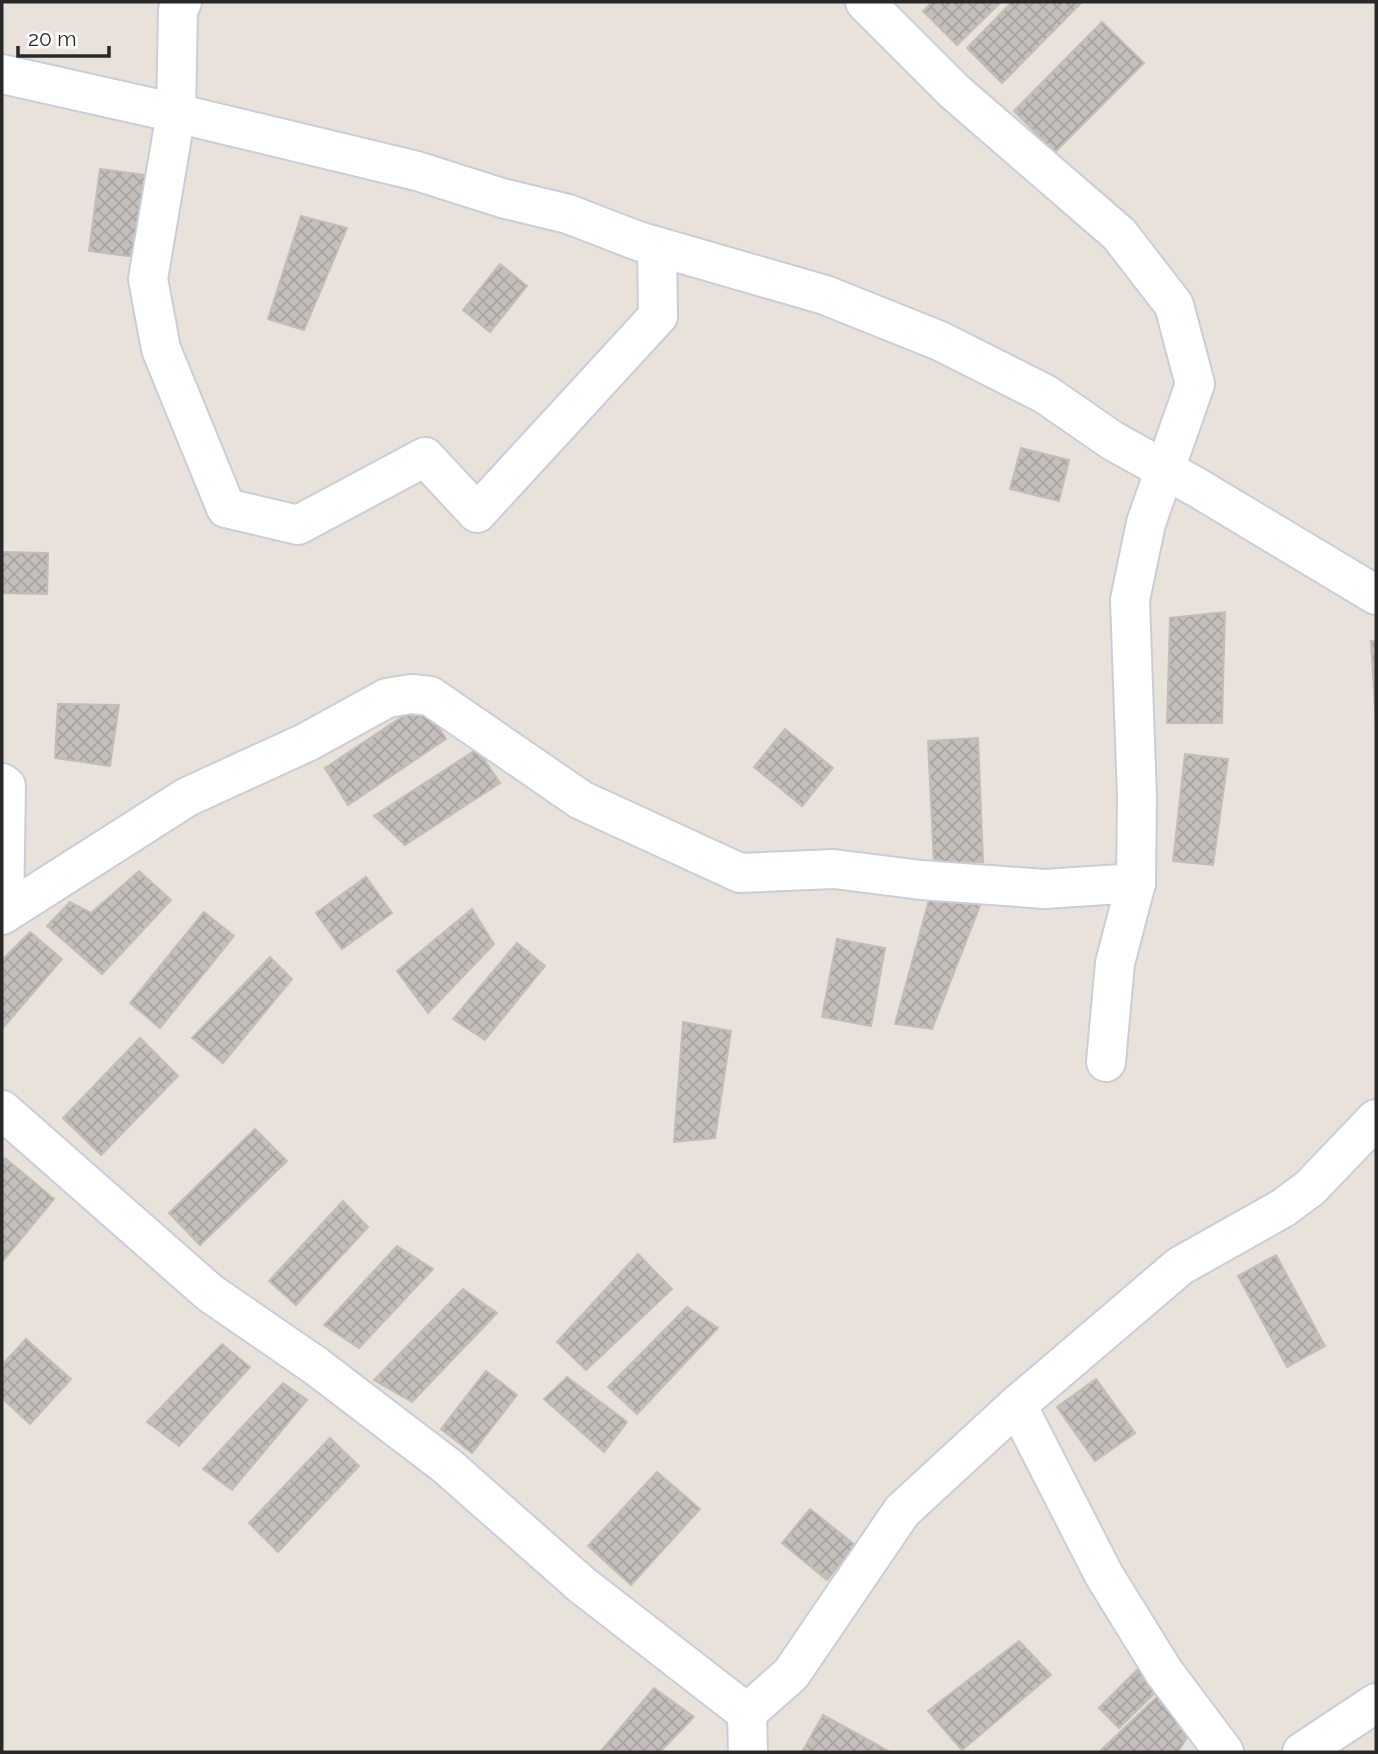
<svg xmlns="http://www.w3.org/2000/svg" width="1378" height="1754" viewBox="0 0 1378 1754" font-family="Raleway,sans-serif">
<style>
.building{fill:url(#building-cross-hatch);stroke:#c3bdb5;stroke-width:2}
.lines{fill:none;stroke-linecap:round;stroke-linejoin:round}
.minor-casing{stroke:#cacdd8;stroke-width:42}
.minor{stroke:#fff;stroke-width:38}
</style>
<defs>
<pattern id="building-cross-hatch" width="8" height="8" patternUnits="userSpaceOnUse" patternTransform="scale(1.75)"><rect width="8" height="8" fill="#c4bfbb"/><path d="M0 0l8 8M0 8l8-8" fill="none" stroke="#a8a4a1"/></pattern>
</defs>
<rect width="100%" height="100%" fill="#e9e2db"/>
<g class="building">
<path d="M932 2H1001L957 45 923 11Z"/>
<path d="M1012 2H1082L1002 83 967 48Z"/>
<path d="M1102 22 1144 63 1055 152 1014 111Z"/>
<path d="M100 169 146 175 135 257 89 251Z"/>
<path d="M301 216 347 228 304 330 268 319Z"/>
<path d="M500 264 527 286 490 332 463 310Z"/>
<path d="M1021 448 1069 460 1059 501 1010 489Z"/>
<path d="M2 552 48 553 47 594 2 593Z"/>
<path d="M1225 612 1222 723H1167L1170 618Z"/>
<path d="M1371 641H1376V724Z"/>
<path d="M423 703 446 739 348 805 325 768Z"/>
<path d="M58 704 119 705 110 766 55 758Z"/>
<path d="M785 729 833 768 802 806 754 767Z"/>
<path d="M978 738 983 862 934 864 928 741Z"/>
<path d="M477 749 500 783 405 845 374 816Z"/>
<path d="M1185 754 1228 759 1213 865 1173 861Z"/>
<path d="M139 871 171 900 102 974 47 926 70 902 91 913Z"/>
<path d="M366 877 392 913 342 949 316 913Z"/>
<path d="M929 900 981 903 932 1029 895 1024Z"/>
<path d="M472 909 494 944 428 1013 397 971Z"/>
<path d="M204 912 234 936 160 1028 130 1003Z"/>
<path d="M30 932 62 959 2 1029V960Z"/>
<path d="M837 939 885 948 871 1026 822 1017Z"/>
<path d="M517 943 545 966 485 1040 453 1019Z"/>
<path d="M270 957 292 979 223 1063 192 1038Z"/>
<path d="M683 1022 731 1031 715 1138 674 1142Z"/>
<path d="M140 1038 178 1076 101 1155 63 1118Z"/>
<path d="M255 1129 287 1161 200 1245 169 1213Z"/>
<path d="M5 1158 54 1199 2 1262V1162Z"/>
<path d="M343 1201 368 1227 296 1305 269 1281Z"/>
<path d="M397 1246 433 1269 359 1348 324 1325Z"/>
<path d="M638 1254 672 1289 586 1370 557 1342Z"/>
<path d="M1276 1255 1325 1346 1287 1367 1238 1276Z"/>
<path d="M463 1289 497 1313 412 1402 374 1380Z"/>
<path d="M687 1307 718 1328 637 1414 608 1387Z"/>
<path d="M26 1339 71 1379 30 1424 2 1398V1365Z"/>
<path d="M222 1344 250 1367 179 1446 147 1422Z"/>
<path d="M486 1371 517 1395 472 1453 441 1429Z"/>
<path d="M567 1377 627 1422 604 1452 544 1399Z"/>
<path d="M1096 1379 1135 1433 1095 1461 1057 1407Z"/>
<path d="M283 1383 307 1400 232 1490 203 1469Z"/>
<path d="M330 1438 359 1466 278 1552 249 1523Z"/>
<path d="M657 1472 700 1509 631 1585 588 1546Z"/>
<path d="M810 1509 855 1545 827 1580 782 1543Z"/>
<path d="M1019 1641 1051 1675 962 1750 928 1711Z"/>
<path d="M1143 1664 1163 1685 1119 1728 1099 1708Z"/>
<path d="M654 1688 694 1717 660 1752H600Z"/>
<path d="M1163 1691 1193 1727 1178 1752H1099Z"/>
<path d="M823 1715 890 1752H802Z"/>
</g>
<g class="lines">
<g class="minor-casing">
<g id="minor">
<path d="M182 2 178 10 176 113 148 279 161 349 226 508 298 525 425 457 477 513 658 316 657 247"/>
<path d="M865 2 955 92 1119 234 1174 305 1195 384 1146 523 1130 600 1137 797 1136 883 1115 963 1106 1062"/>
<path d="M2 74 176 113 417 171 502 198 568 214 638 241 825 295 940 341 1045 394 1113 441 1198 488 1376 595"/>
<path d="M2 783 6 786 4 913"/>
<path d="M2 915 187 797 307 742 387 698 411 694 430 696 581 800 740 873 834 869 921 880 1045 889 1136 883"/>
<path d="M2 1110 210 1293 316 1366 447 1466 582 1585 747 1713 791 1674 902 1511 1017 1405 1180 1266 1283 1208 1310 1188 1376 1119"/>
<path d="M1017 1405 1104 1575 1164 1672 1224 1752"/>
<path d="M747 1713 748 1752"/>
<path d="M1302 1752 1376 1703"/>
</g>
</g>
<use href="#minor" class="minor"/>
</g>
<rect width="1378" height="1754" fill="none" stroke="#282828" stroke-width="7"/>
<path d="M18 46v10h91v-10" fill="none" stroke="#282828" stroke-width="3.5"/>
<text x="28" y="46" font-size="21" fill="#282828" stroke="#ffffff" stroke-width="5" paint-order="stroke">20 m</text>
</svg>
